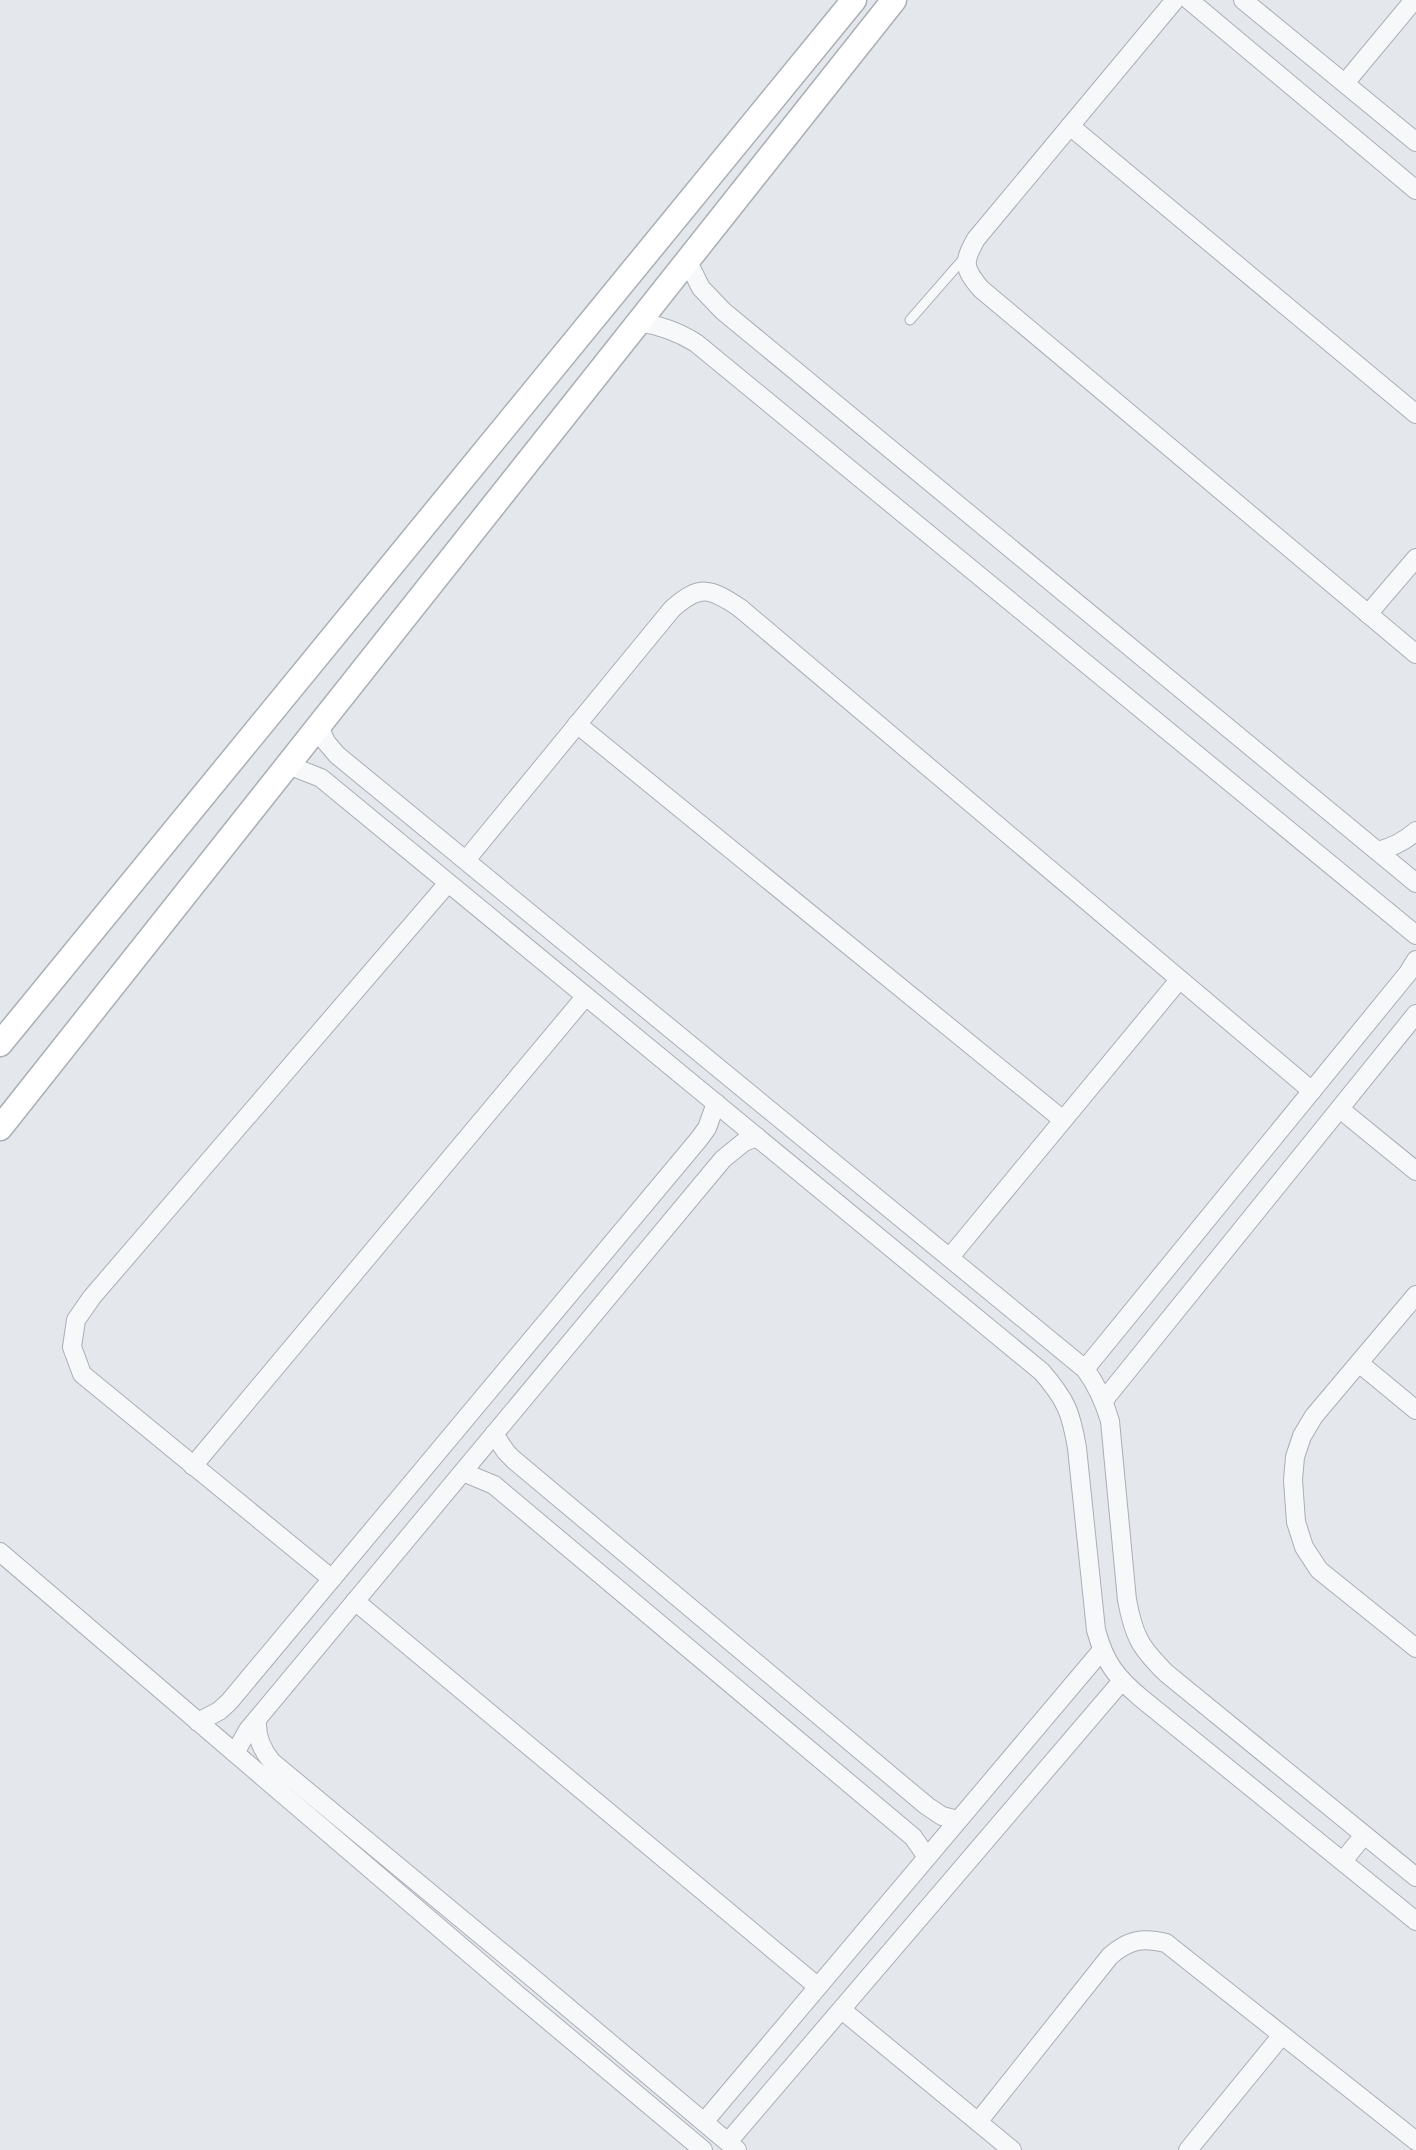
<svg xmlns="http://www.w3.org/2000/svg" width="1416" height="2150" viewBox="0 0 1416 2150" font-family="Lato,sans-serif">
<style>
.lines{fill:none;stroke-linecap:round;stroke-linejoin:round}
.lane-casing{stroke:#a9aeb7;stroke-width:11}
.street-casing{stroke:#a9aeb7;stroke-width:20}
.secondary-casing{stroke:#a9aeb7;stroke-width:27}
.lane{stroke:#f7f8fa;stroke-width:9}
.street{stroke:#f7f8fa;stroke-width:18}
.secondary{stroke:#fff;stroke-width:24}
</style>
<rect width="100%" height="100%" fill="#e4e7ec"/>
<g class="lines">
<g class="lane-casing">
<path id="lane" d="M910 320 965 257"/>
</g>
<g class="street-casing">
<g id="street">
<path d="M1175 0 976 239C963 262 963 268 981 289L1416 654"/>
<path d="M1189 0 1416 190"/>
<path d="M1243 0 1416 142"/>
<path d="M1345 83 1414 0"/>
<path d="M1070 126 1416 414"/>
<path d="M687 260 701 288 723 311 1416 883"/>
<path d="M637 322C660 325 677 331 696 343L1416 935"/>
<path d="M1368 614 1416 558"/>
<path d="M577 724 1063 1120"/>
<path d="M319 726 326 742 337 755 1085 1369C1097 1385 1104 1401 1110 1421L1127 1600C1134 1637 1140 1647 1166 1673L1416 1877"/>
<path d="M288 765 321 778 1042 1372C1066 1400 1071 1412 1077 1448L1096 1630C1105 1663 1116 1677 1141 1698L1416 1921"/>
<path d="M1378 851C1393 847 1404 842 1416 831"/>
<path d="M466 860 672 609C700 584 710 588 740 608L1312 1091"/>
<path d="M1340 1109 1416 1171"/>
<path d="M950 1257 1179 980"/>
<path d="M1416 1295 1314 1416 1302 1436 1295 1457 1293 1480 1296 1522 1304 1547 1319 1570 1416 1648"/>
<path d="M1359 1363 1416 1410"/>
<path d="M1085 1369 1408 973 1416 960"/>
<path d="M1104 1400 1416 1014"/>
<path d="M494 1434 506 1452 514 1460 927 1806 942 1816 958 1820"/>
<path d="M193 1466 585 997"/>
<path d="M463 1472 494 1485 913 1837 927 1857"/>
<path d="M0 1552 519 1996 703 2150"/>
<path d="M332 1579 82 1374 72 1347 76 1320 92 1297 448 883"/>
<path d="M355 1601 817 1986"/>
<path d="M257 1720C256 1736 261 1749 272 1762L534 1979 737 2150"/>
<path d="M198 1722 219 1711 229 1702 699 1139 707 1128 716 1103"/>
<path d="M235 1753 248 1730 723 1159 744 1142 757 1137"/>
<path d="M1343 1861 1364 1835"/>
<path d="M842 2010 1012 2150"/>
<path d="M704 2122 1102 1650"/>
<path d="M978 2122 1110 1956C1128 1940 1143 1937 1166 1943L1416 2141"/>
<path d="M728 2142 1121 1682"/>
<path d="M1188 2150 1282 2035"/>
</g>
</g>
<g class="secondary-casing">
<g id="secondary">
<path d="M0 1044 854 0"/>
<path d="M0 1128 894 0"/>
</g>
</g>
<use href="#lane" class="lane"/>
<use href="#street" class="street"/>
<use href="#secondary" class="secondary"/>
</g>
</svg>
